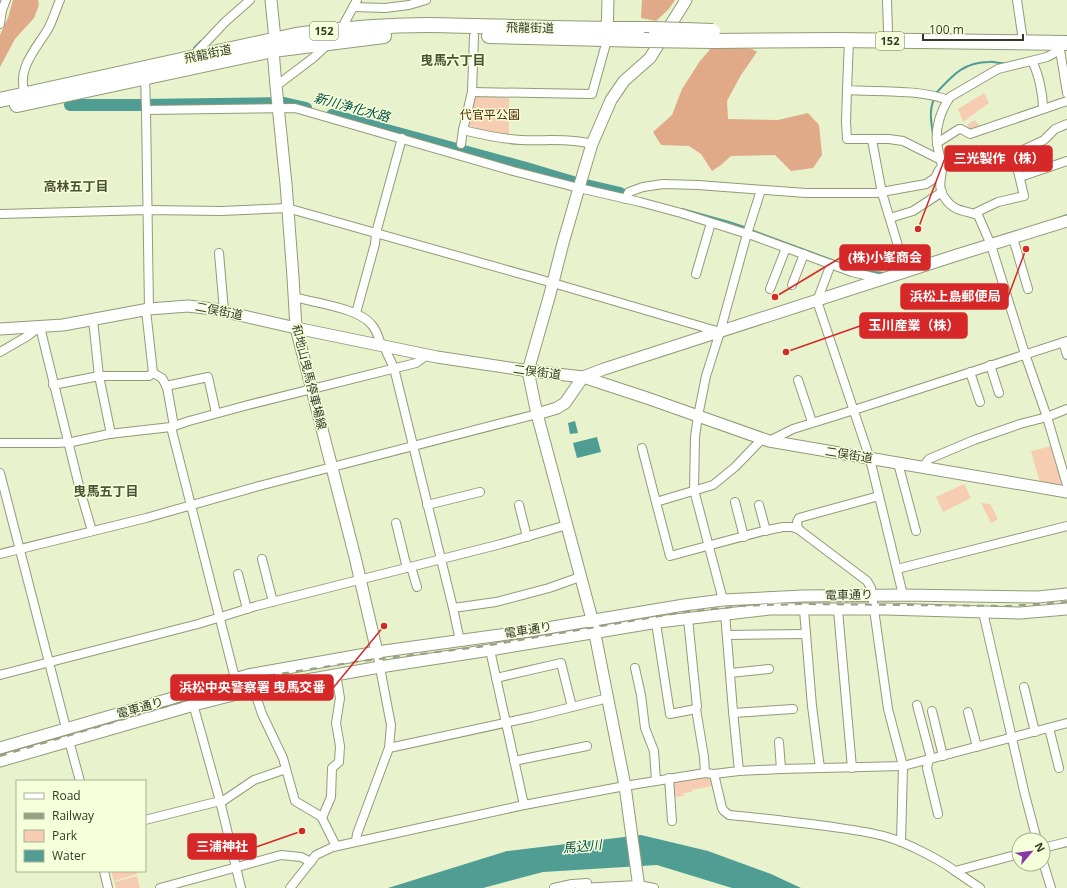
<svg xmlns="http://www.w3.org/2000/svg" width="1067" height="888" viewBox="0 0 1067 888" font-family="'Open Sans','Noto Sans JP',sans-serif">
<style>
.green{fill:#f6cdb3}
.forest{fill:#e0aa89}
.water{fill:#509d94}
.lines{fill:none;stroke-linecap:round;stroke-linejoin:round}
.stream{stroke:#509d94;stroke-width:2}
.river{stroke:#509d94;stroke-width:12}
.street-casing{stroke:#929b78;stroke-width:10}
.secondary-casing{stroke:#929b78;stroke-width:13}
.highway-casing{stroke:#929b78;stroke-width:16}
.street{stroke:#fff;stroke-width:8}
.secondary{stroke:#fff;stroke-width:11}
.highway{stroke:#fff;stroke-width:14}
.rail{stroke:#979f84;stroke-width:2;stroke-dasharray:7 7;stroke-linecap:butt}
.highway-bridge-casing{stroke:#929b78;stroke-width:16;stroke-linecap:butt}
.highway-bridge{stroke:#fff;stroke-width:14}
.labels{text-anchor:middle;stroke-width:3;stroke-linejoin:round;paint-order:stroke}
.shield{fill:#f5ffda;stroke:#6f745f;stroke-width:1}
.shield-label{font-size:11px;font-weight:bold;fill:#35392a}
.street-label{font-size:12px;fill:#35392a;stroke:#f5ffda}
.park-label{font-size:12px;fill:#572700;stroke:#f5ffda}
.neighbourhood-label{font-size:13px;font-weight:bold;fill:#4b5233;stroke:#f5ffda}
.water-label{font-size:13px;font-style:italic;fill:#024c45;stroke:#f5ffda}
.leader{fill:none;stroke:#d62828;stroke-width:1.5}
.callout-dot{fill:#d62828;stroke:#f5ffda;stroke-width:1.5}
.callout{fill:#d62828;stroke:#d62828;stroke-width:1.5}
.callout-label{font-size:13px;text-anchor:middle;font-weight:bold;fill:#fff}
</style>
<rect width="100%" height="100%" fill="#e8f2cd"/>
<g class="green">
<path d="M984 93 989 103 963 122 958 109Z"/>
<path d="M477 96 509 98V136L494 135 470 126 468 124 474 98Z"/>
<path d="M975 120 980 126 974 130 969 131 967 128 968 124Z"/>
<path d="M1052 446 1063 481 1061 485 1040 483 1031 451Z"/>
<path d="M964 484 971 498 943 512 936 497Z"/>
<path d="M981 503 990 504 998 519 991 523Z"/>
<path d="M705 777 712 780 713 786 692 790V792L684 793 683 796 673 797 672 782Z"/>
<path d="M111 871H136L137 874 114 881Z"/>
<path d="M137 876 140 888H116L114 882Z"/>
</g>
<g class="forest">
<path d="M13 0H38L39 5 34 18 15 39 0 67V35L8 18Z"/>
<path d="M642 0H675L669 9 656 21 641 18Z"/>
<path d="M712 47 752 49 757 52 741 75 727 101 728 119 778 120 808 113 819 125 822 155 813 168 791 171 775 155 731 156 721 165 712 171 701 154 689 146 661 145 653 132 672 115 682 89 700 61Z"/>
</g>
<g class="water">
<path d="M575 421 578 433 570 434 568 423Z"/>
<path d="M597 437 601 452 577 458 573 443Z"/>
<path d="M641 835 708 851 771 874 801 888H732L657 865 543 872 483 888H388L507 851Z"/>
</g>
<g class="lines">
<g class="stream">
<path d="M194 48 201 41"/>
<path d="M935 95 937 92C953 75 964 62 989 62 994 61 999 64 1005 63"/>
<path d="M933 134C931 122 929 110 934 99"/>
<path d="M620 193 625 194"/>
<path d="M620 193 628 189"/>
<path d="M682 209 729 222 747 228"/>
<path d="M1059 218 1067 215"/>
<path d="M751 230 859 270"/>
<path d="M863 271 885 273"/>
</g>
<g class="river">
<path d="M70 105H141L284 103 306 108"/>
<path d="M332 115 526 168 573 182 620 193"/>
</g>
<g class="street-casing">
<g id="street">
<path d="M887 0 888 32"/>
<path d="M1017 0 1022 34"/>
<path d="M353 7 385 8 409 5 426 0"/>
<path d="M0 24 2 10 6 0"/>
<path d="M340 31 357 0"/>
<path d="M474 36 472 92 463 130C483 135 501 139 521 140 545 141 569 138 592 144"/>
<path d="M849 40 847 90C879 92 918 89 948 100"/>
<path d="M1061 43 1060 50 1047 57 998 69 950 97C941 110 935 128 937 143 938 151 941 159 942 167 942 178 937 187 944 197 954 212 963 210 978 215L991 245 1025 354 1047 417 1067 485"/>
<path d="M1060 50 1067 93"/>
<path d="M192 57 225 22 250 0"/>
<path d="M1032 61C1039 75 1043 94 1043 109"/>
<path d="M145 75 146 110"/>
<path d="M276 86 313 58 328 44"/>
<path d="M847 90 846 122 847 139H889L903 141 941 160"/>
<path d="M472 92 592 94 607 40"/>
<path d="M25 94C16 69 36 49 48 29 53 20 56 9 60 0"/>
<path d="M872 140 882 193 906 272"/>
<path d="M937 143 959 129H961L970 134 1067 101"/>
<path d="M461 144 463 130"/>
<path d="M1020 177 1067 161"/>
<path d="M625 199 629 192 643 187 663 184 698 185 806 193H876L926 184 935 178 939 170"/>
<path d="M0 214 148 210 221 211 287 208 553 283 720 332"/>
<path d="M975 214 977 212 998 202 1024 196 1018 171 1010 158V156L1044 140 1055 129 1067 124"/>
<path d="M890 218 913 211 942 192"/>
<path d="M1013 238 1028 289"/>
<path d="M219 253 224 311"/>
<path d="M831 264 817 301 870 459 903 595"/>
<path d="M696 274 711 223"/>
<path d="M792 285 804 254"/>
<path d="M770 289 786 248"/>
<path d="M294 297C315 303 359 308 372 325 377 331 379 338 381 345"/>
<path d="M149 309 146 110 295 108 513 171 579 188 640 202 681 213 754 236 852 272 881 279"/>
<path d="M146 310 153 373 162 378 167 387 174 426"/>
<path d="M356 313 375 244 376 233 402 138"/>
<path d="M93 320 99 376 111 434"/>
<path d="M1063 342 1067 355"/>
<path d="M386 347V351L394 368 453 608"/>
<path d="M0 352 26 337 40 327 80 490 92 531"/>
<path d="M990 365 999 393"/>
<path d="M970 372 980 402"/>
<path d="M798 380 812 422"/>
<path d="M53 385 99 376H149L153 373"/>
<path d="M166 386 208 377 216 413"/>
<path d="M171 427 235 678"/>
<path d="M769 441 793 429 854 410 1067 341"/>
<path d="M0 443H57L72 442 109 434 171 427 189 421 248 405 416 363 427 355"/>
<path d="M642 448 670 556 763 531 783 527H792L798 529 867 581 871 588 888 709 903 766 901 842"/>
<path d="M898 463 916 531"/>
<path d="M922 468 929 459 974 440 1020 424 1047 417 1067 409"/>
<path d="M0 473 66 728"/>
<path d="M656 502 713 485 735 467 762 439"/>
<path d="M735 502 744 537"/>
<path d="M427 505 480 492"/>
<path d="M519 505 527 537"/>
<path d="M759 505 766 531"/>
<path d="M396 523 407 568"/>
<path d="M798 529 797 522 799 518 879 496"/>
<path d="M0 554 146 518 259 486 537 414"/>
<path d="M262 559 273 602"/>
<path d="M411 567 417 587"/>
<path d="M897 569 1067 526"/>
<path d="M238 574 247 609"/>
<path d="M723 600 694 490 695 437 698 416 706 376 720 332 747 234 761 190"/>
<path d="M804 610 812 706 820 768"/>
<path d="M838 610 852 768"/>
<path d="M983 612 1025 795 1037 840"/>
<path d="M725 614 733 711 739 771"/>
<path d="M688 619 697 707 696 709 704 757 705 773"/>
<path d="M656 623 670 714 696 709"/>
<path d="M727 635 806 634"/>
<path d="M460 641 453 608 496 602 549 588 580 577"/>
<path d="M490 650 524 805"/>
<path d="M635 668 641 695 645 728 654 751 656 781"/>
<path d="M730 673 769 669"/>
<path d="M0 675 198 624 256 606 501 544 567 525"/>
<path d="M496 678 561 663 572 707"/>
<path d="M1024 687 1035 732"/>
<path d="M190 693 220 801 241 888"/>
<path d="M917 705 931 758"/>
<path d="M932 711 943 756"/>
<path d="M968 712 977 747"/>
<path d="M733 713 793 709"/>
<path d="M1049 728 1059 768"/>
<path d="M69 741 80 781"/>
<path d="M779 742 781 769"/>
<path d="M389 748 532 717 608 698"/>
<path d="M929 759 927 768 938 814"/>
<path d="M514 761 587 746"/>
<path d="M286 769 295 801 322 817"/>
<path d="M714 774 722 808 724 811 729 815C762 818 794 822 826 826 846 829 867 831 887 837 905 842 939 859 955 871L1019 854"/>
<path d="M669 778 672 821"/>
<path d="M220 803 254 780 286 769 283 758 262 714 254 690"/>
<path d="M145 820 220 801"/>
<path d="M356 841 357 834 389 748 391 725 377 652"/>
<path d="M336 846 322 818 331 797 332 768 339 762 340 746 336 723 340 698 337 680"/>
<path d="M1043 848 1067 842"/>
<path d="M1043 862 1051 888"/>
<path d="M104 871 108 888"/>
<path d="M955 871 980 888"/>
<path d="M160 888 281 855 301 857 311 862"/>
<path d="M290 888 316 855 333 847 524 805 625 786 705 773 714 774 739 771 781 769 903 766 1067 723"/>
<path d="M554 888 572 884 587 883"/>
<path d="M580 888 639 885 654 888"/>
</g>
</g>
<g class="secondary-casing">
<g id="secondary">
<path d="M271 0 275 39 273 50 276 86 286 184 293 277 296 328 355 557 377 652"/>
<path d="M607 37 608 0"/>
<path d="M0 329 63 325 149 309 188 306 213 309 296 328 437 357 523 370 583 377 647 398 769 441 1067 492"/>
<path d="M537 414 557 408 565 403 583 377 604 369 957 255 1067 221"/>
<path d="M0 748 190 693 248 675 377 652 529 631 684 605 723 600 803 596 903 595 1038 597 1067 594"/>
<path d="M0 761 194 705 256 689 380 667 490 650 658 622 770 609H886L1020 613 1067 609"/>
<path d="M639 888 625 786 592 619 537 414 528 371 550 294 563 243 583 174 592 144 611 100 624 81 650 58 686 0"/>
</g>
</g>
<g class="highway-casing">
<g id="highway">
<path d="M489 36 644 40"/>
<path d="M713 41 839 40 1067 43"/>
<path d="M0 100 296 35C340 29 384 25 428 25 504 26 580 30 655 29"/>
<path d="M17 105 273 50 384 36"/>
</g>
</g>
<use href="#street" class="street"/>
<use href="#secondary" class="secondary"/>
<use href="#highway" class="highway"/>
<path class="rail" d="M0 756 185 701 224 688 266 676 362 661 479 647 678 613 740 606 800 604 1008 606 1067 602"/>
<g class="highway-bridge-casing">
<g id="highway-bridge">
<path d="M655 29 713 31"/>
<path d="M644 40 713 41"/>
</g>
</g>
<use href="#highway-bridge" class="highway-bridge"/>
</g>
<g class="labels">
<g class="shield">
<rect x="310" y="22" width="28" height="18" rx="3"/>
<rect x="876" y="32" width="28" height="18" rx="3"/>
</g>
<g class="shield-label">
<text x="324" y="35">152</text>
<text x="890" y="45">152</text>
</g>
<g class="street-label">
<text transform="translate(530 28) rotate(1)" y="4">飛龍街道</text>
<text transform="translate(208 54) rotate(-12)" y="4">飛龍街道</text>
<text transform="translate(219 311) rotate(11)" y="4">二俣街道</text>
<text transform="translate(537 372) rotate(7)" y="4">二俣街道</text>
<text transform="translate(309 377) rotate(76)" y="4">和地山曳馬停車場線</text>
<text transform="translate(849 455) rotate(9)" y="4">二俣街道</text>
<text transform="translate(849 595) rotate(-1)" y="4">電車通り</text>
<text transform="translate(528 630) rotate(-9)" y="4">電車通り</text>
<text transform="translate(140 708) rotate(-16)" y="4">電車通り</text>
</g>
<g class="park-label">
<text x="490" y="119">代官平公園</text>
</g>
<g class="neighbourhood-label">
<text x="453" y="65">曳馬六丁目</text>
<text x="76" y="191">高林五丁目</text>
<text x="106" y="496">曳馬五丁目</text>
</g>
<g class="water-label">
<text transform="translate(352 107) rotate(15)" y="5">新川浄化水路</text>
<text transform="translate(582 846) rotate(-5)" y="5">馬込川</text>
</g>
</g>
<path class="leader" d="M918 229L945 158M775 297L840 258M1026 249L1008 297M786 352L860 326M384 626L333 688M302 831L256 847"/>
<g class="callout-dot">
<circle cx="918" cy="229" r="4"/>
<circle cx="775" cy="297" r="4"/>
<circle cx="1026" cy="249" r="4"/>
<circle cx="786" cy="352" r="4"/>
<circle cx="384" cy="626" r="4"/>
<circle cx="302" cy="831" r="4"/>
</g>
<g class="callout">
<rect x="945" y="146" width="107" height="25" rx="4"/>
<rect x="840" y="245" width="90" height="25" rx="4"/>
<rect x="901" y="284" width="107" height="25" rx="4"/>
<rect x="860" y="313" width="107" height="25" rx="4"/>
<rect x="171" y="675" width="162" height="25" rx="4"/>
<rect x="188" y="834" width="68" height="25" rx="4"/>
</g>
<g class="callout-label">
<text x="999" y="163">三光製作（株）</text>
<text x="885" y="262">(株)小峯商会</text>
<text x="955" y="301">浜松上島郵便局</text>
<text x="914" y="330">玉川産業（株）</text>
<text x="252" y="692">浜松中央警察署 曳馬交番</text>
<text x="222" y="851">三浦神社</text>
</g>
<rect x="16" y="780" width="130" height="92" fill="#f5ffda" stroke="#a8b094"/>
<rect x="24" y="793" width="20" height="6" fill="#ffffff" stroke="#a8b094"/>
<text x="52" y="800" font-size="12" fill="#35392a">Road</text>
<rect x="24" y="813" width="20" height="6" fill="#979f84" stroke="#a8b094"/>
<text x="52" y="820" font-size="12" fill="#35392a">Railway</text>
<rect x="24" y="830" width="20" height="12" fill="#f6cdb3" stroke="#a8b094"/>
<text x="52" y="840" font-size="12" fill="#35392a">Park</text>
<rect x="24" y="850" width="20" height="12" fill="#509d94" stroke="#a8b094"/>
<text x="52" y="860" font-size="12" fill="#35392a">Water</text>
<g transform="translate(1031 852) rotate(62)"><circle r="19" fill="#f5ffda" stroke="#a8b094"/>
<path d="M0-3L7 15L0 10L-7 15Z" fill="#8839a9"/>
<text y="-6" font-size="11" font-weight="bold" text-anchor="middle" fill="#35392a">N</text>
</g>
<path d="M923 34v6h100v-6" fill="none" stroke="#35392a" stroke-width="2"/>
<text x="929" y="34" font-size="12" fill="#35392a" stroke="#f5ffda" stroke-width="3" paint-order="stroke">100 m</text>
</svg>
